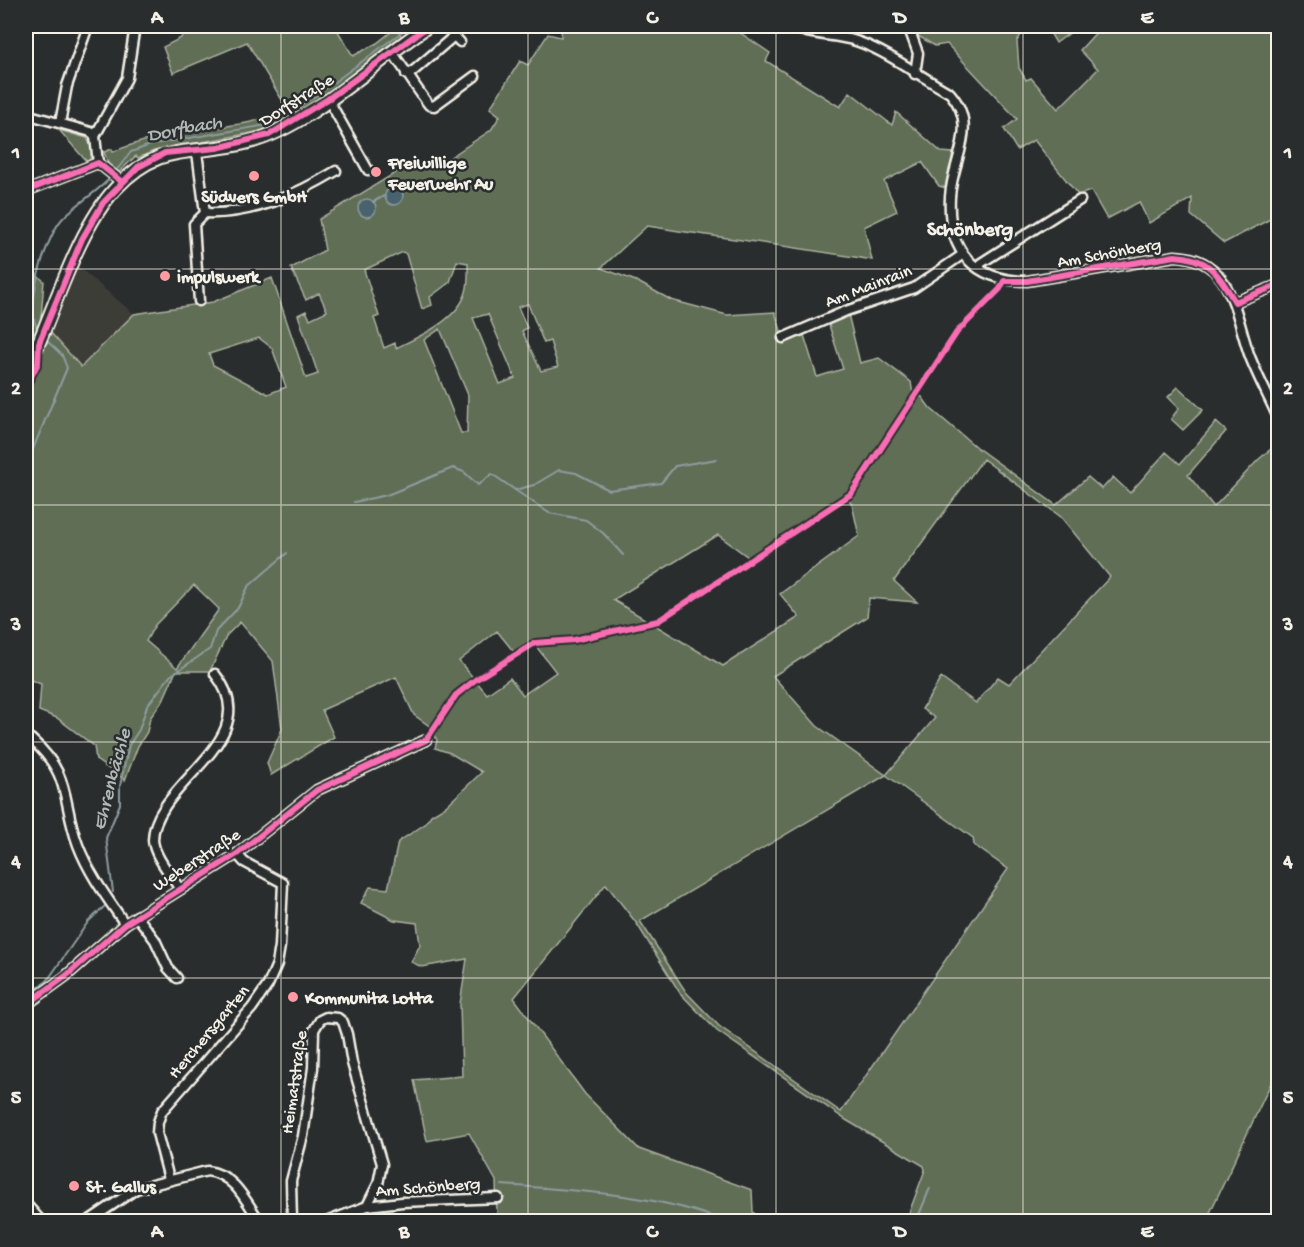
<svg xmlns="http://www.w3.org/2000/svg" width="1304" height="1247" viewBox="0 0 1304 1247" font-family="'Gochi Hand',sans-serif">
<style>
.built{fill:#3d3c38}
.green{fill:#616e56;stroke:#aab09f;stroke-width:1.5;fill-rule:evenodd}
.water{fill:#49646e;stroke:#8d9c9f;stroke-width:1.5}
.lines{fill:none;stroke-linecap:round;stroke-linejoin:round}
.stream{stroke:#8d9c9f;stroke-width:2}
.street-casing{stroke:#f4f1e8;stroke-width:13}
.secondary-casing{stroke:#f4f1e8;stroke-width:16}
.street{stroke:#2a2d2e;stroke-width:8}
.secondary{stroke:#2a2d2e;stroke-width:12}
.cycleway-casing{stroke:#2a2d2e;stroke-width:10}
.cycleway{stroke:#f96db3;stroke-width:6}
.grid{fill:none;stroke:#f4f1e8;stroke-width:1.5;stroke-opacity:0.55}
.poi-dot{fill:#ff9aa2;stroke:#2a2d2e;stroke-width:2}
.labels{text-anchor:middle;stroke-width:5;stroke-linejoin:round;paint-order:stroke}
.street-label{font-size:18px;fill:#f4f1e8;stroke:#2a2d2e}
.poi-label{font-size:18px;font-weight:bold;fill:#f4f1e8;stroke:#2a2d2e;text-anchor:start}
.water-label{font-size:20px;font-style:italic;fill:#b0b9b7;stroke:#2a2d2e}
.neighbourhood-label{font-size:20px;font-weight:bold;fill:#f4f1e8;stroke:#2a2d2e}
.neatline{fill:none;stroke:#f4f1e8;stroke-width:2}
.grid-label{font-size:20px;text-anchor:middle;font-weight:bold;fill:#f4f1e8}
</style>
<rect width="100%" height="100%" fill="#2a2d2e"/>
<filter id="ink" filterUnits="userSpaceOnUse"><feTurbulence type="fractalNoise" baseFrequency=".0167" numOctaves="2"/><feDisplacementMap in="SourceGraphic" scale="12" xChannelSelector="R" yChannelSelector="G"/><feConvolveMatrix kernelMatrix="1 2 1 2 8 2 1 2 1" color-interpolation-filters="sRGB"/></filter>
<g filter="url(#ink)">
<path class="built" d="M75 264 134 314 81 367 51 333Z"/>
<g class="green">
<path d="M184 26H339L336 28 353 56 377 43 396 28 402 37 325 94 267 130 154 151 138 158 136 156 119 172 109 166 104 152 112 149 113 152C141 140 172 133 202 129 233 125 260 124 287 108L247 42 173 73 163 47 181 38 186 28Z"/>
<path d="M562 26H730L770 53 766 61 840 107 850 92 892 125 896 112 941 152 953 153 946 188 939 186 922 162 884 181 897 211 864 227 872 260C797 247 722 238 647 226L601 268 636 281 671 300 727 315 775 312 783 337 803 332 817 377 843 369 828 322 848 314 860 363 879 358 911 382 913 395 922 397 930 408 976 447 1056 505 1088 477 1102 489 1113 477 1130 493 1166 452 1180 464 1216 422 1226 431 1188 475 1214 507 1258 460 1278 443V1068L1206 1221H906L925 1170 924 1166 846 1120 717 1031 680 993 637 924 606 884 514 998 585 1094 639 1149 752 1190 753 1212 762 1221H731L720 1219 719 1222 492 1221 497 1218 496 1181 469 1133 427 1141 414 1080 462 1076 460 1004 467 959 422 967 411 962 420 945 417 923 394 920 361 903 370 887 388 889 398 842 425 824 431 815 446 806 482 772 450 753 435 748 437 740 433 733 435 730 414 715 396 677 322 710 334 737 271 775 267 763 282 729 273 661 240 622 227 635 210 671H176L163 700 150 718 147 732 138 746 125 780 96 760 94 746 57 718 39 711 41 684 26 678V356L39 366 43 346 51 333 81 367 134 314 213 302 272 278 306 378 318 374 298 315 306 311 310 319 327 311 319 293 306 300 291 268 325 250 319 219 405 167 437 166 491 130 500 116 490 108 520 61 528 65 548 34 561 37ZM403 252 406 254 422 309 432 305 430 297 450 282 457 261 468 263C468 272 469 283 466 292 458 320 420 336 396 348L395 343 384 348 374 318 379 316 364 270ZM528 304 544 343 550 341 558 367 541 371 522 331 527 328 518 307ZM488 314 515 378 500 384 473 318ZM440 329 468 395 467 433H461L424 340ZM259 338 272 348 286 387 268 394 213 365 209 354ZM983 459 1061 517 1110 577 1009 684 998 677 976 703 941 678 922 709 935 718 886 775 817 726 773 676 867 617 869 598 917 602 894 581ZM847 500 852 504 859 536 780 594 799 617 723 666 613 600 718 535 755 562ZM194 585 219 609 177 668 146 641 155 625ZM497 631 514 652 532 641 556 672 523 695 510 678 487 694 459 661ZM886 775 973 838 974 845 1008 869 841 1112 719 1026 686 992 640 921Z"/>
<path d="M912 26H1027L1017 41 1019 68 1026 80 1031 78 1058 109 1098 69 1080 50 1102 26H1278V219L1276 216 1224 243 1191 215 1192 198 1149 223 1139 202 1107 219 1091 191 1078 195 1034 140 1017 150 1004 129 1017 119 947 44 935 46 918 36Z"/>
<path d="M1046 26H1068L1071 32 1056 43Z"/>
<path d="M59 130 87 138 93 151 88 163Z"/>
<path d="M28 268 44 281 40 329 26 355Z"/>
<path d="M1178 387 1203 410 1183 430 1171 419 1179 408 1168 397Z"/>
</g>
<g class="water">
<circle cx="394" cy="196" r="9"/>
<circle cx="367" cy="208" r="9"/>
</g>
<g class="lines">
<g class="stream">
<path d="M115 172 131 152 153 144 267 125 314 97 410 26"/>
<path d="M373 202 384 196"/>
<path d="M26 330 33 319"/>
<path d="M39 332C23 310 45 239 62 219 77 203 97 193 112 176"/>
<path d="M515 490 549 513 586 520 603 533 623 555"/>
<path d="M354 502 387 495 453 468 464 472 478 485 492 474 515 490 534 485 559 470 576 473 609 490 661 483 675 466 717 459"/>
<path d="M26 550 30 456 67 368 62 355 45 339"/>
<path d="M113 892 106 838 120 804V786L129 745 139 730 147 706 170 676 210 649 216 631 238 608 248 587 287 553"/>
<path d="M28 994 47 981 88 922 106 905"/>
<path d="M502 1185C574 1190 659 1194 726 1222"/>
<path d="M916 1222 930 1188"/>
</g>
<g class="street-casing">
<g id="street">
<path d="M789 26C810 36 834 34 856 41 889 52 919 76 950 93 980 128 952 158 950 197 947 251 974 281 1027 281L1175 256C1232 258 1234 311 1249 354 1257 376 1269 397 1278 418"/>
<path d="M908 26 918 53 915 74"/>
<path d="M391 51C405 69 415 87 429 105L434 106 475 76"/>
<path d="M406 74 411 73 454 36 460 42"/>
<path d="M328 99 368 170"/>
<path d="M26 114 91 132 95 136 98 163"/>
<path d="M60 123 67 86 88 26"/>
<path d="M95 136 127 78 135 26"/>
<path d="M197 152 205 213 194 224 199 301"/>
<path d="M98 163 122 182"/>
<path d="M26 191 98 163"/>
<path d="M205 213C252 215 296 195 336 171"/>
<path d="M979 268 981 263 1080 200"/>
<path d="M1235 302 1278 285"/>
<path d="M783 338 846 311 914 288 962 255"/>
<path d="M26 755 31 739C73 776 61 800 78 845 89 874 108 899 125 924"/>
<path d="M179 888C171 875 154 856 153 840 153 782 269 741 215 674"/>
<path d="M137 916 155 940 168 968 177 978"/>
<path d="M26 1005 66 976 125 924 237 854 317 790 426 740"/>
<path d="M169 1179 157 1133 158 1122 162 1111 252 1008 268 985 277 964 280 946 283 883 244 862 237 854"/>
<path d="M26 1204 42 1222"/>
<path d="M87 1222 136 1189 207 1171C234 1174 246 1201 260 1222"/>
<path d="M292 1222 291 1181 303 1136 313 1068 314 1030 320 1020 326 1017 338 1018 343 1022 347 1034 352 1063 382 1164 378 1184 367 1206"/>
<path d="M326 1222 367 1206 402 1202 498 1198"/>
</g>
</g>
<g class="secondary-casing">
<path id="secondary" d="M26 372C53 316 75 232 116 188 161 140 192 157 249 142 309 127 375 61 428 26"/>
</g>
<use href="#street" class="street"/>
<use href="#secondary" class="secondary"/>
<g class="cycleway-casing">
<g id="cycleway">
<path d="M26 191 98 163 122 182"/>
<path d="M26 386 38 363 39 343 82 239 103 203 138 167 165 153 217 148 269 135 328 99 428 26"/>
<path d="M26 1005 66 976 125 924 237 854 317 790 426 740 456 695 475 680 535 643 574 640 658 621 851 494 957 332 1000 289 1004 281H1027L1175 256C1210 258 1218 274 1235 302L1278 285"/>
</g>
</g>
<use href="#cycleway" class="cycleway"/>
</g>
</g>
<path class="grid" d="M281 26V1222M528 26V1222M776 26V1222M1023 26V1222M26 269H1278M26 505H1278M26 742H1278M26 978H1278"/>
<g class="poi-dot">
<circle cx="376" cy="172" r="6"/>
<circle cx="254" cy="176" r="6"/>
<circle cx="165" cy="276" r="6"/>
<circle cx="293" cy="997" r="6"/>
<circle cx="74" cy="1186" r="6"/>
</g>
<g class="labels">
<g class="street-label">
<text transform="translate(296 99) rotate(-32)" y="6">Dorfstraße</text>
<text transform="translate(1109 252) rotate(-10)" y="6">Am Schönberg</text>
<text transform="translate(868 285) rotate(-21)" y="6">Am Mainrain</text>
<text transform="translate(196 859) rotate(-33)" y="6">Weberstraße</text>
<text transform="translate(208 1031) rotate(-50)" y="6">Herchersgarten</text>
<text transform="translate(293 1082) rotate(-82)" y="6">Heimatstraße</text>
<text transform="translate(428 1186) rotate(-4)" y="6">Am Schönberg</text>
</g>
<g class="poi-label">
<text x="388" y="168">Freiwillige<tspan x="388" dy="21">Feuerwehr Au</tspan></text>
<text x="254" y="202" text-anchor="middle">Südvers GmbH</text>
<text x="177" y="282">impulswerk</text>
<text x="305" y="1003">Kommunita Lotta</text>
<text x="86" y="1192">St. Gallus</text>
</g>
<g class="water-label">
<text transform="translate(184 127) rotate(-11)" y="7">Dorfbach</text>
<text transform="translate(110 779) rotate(-75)" y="7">Ehrenbächle</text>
</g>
<g class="neighbourhood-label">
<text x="970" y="235">Schönberg</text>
</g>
</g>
<rect width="1304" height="1247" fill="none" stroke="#2a2d2e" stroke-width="66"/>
<rect x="33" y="33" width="1238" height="1181" class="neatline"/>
<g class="grid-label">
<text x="157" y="23">A</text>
<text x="404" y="23">B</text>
<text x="652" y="23">C</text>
<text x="900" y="23">D</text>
<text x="1147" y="23">E</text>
<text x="16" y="158">1</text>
<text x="1288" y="158">1</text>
<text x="16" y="394">2</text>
<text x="1288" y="394">2</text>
<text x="16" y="630">3</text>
<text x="1288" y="630">3</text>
<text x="16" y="867">4</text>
<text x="1288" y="867">4</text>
<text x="16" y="1103">5</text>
<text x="1288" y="1103">5</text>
<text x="157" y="1237">A</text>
<text x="404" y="1237">B</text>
<text x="652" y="1237">C</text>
<text x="900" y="1237">D</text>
<text x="1147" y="1237">E</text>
</g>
</svg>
